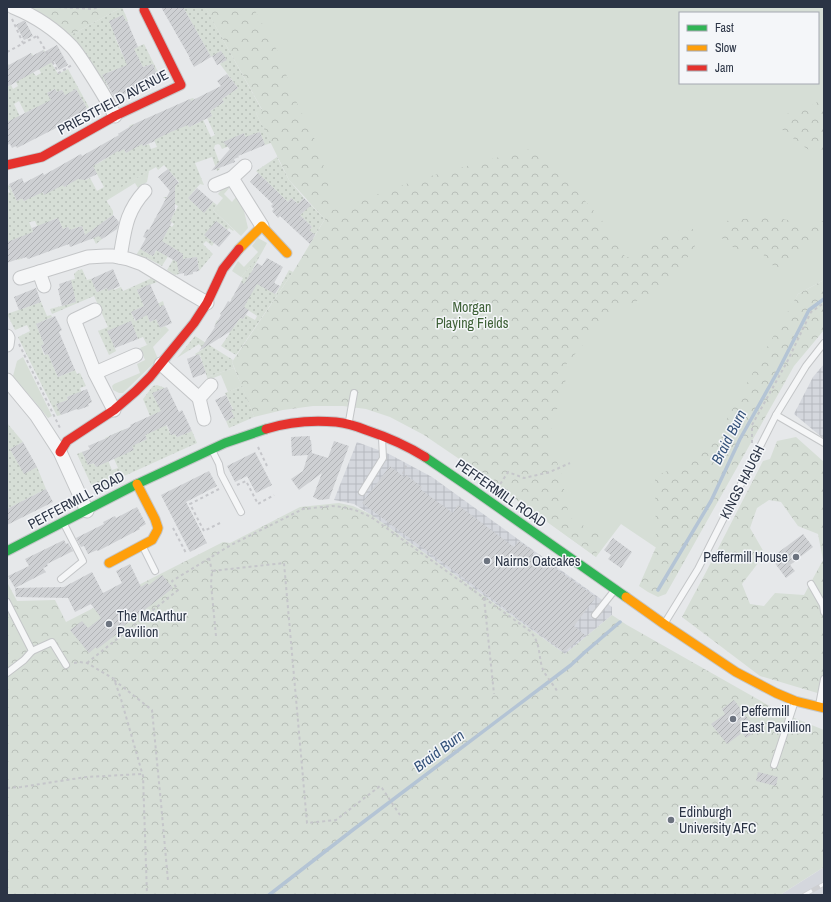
<svg xmlns="http://www.w3.org/2000/svg" width="831" height="902" viewBox="0 0 831 902" font-family="'Archivo Narrow',sans-serif">
<style>
.built{fill:#d4d7dd}
.industrial{fill:url(#industrial-grid)}
.grass{fill:#d6ded6;fill-rule:evenodd}
.forest{fill:url(#forest-crowns);fill-rule:evenodd}
.garden{fill:url(#garden-dots)}
.lines{fill:none;stroke-linecap:round;stroke-linejoin:round}
.stream{stroke:#b4c4d5;stroke-width:3.5}
.building{fill:url(#building-hatch)}
.lane-casing{stroke:#c4c6c8;stroke-width:8}
.street-casing{stroke:#c4c6c8;stroke-width:15}
.fast-casing{stroke:#c4c6c8;stroke-width:11}
.slow-casing{stroke:#c4c6c8;stroke-width:11}
.jam-casing{stroke:#c4c6c8;stroke-width:11}
.path{stroke:#c5c6ca;stroke-width:2;stroke-dasharray:3 3;stroke-linecap:butt}
.lane{stroke:#f5f6f7;stroke-width:6}
.street{stroke:#f5f6f7;stroke-width:13}
.fast{stroke:#30b455;stroke-width:9}
.slow{stroke:#ff9f0a;stroke-width:9}
.jam{stroke:#e5322d;stroke-width:9}
.rail-casing{stroke:#cecfd2;stroke-width:4.5}
.rail{stroke:#f4f6f9;stroke-width:3;stroke-dasharray:9;stroke-linecap:butt}
.poi-dot{fill:#6c737f;stroke:#f4f6f9;stroke-width:1.5}
.labels{text-anchor:middle;stroke-width:3;stroke-linejoin:round;paint-order:stroke}
.street-label{font-size:14px;fill:#2b3445;stroke:#f4f6f9}
.park-label{font-size:14px;fill:#3f6138;stroke:#f4f6f9}
.poi-label{font-size:14px;fill:#2b3445;stroke:#f4f6f9;text-anchor:start}
.water-label{font-size:15px;font-style:italic;fill:#34527a;stroke:#f4f6f9}
</style>
<defs>
<pattern id="industrial-grid" width="8" height="8" patternUnits="userSpaceOnUse"><rect width="8" height="8" fill="#d4d7dd"/><path d="M0 4h8M4 0v8" fill="none" stroke="#b6b9bf"/></pattern>
<pattern id="forest-crowns" width="20" height="18" patternUnits="userSpaceOnUse"><rect width="20" height="18" fill="#d6ded6"/><path d="M2 6a3 3 0 1 1 6 0M12 15a3 3 0 1 1 6 0" fill="none" stroke="#b8bfb9"/></pattern>
<pattern id="garden-dots" width="8" height="8" patternUnits="userSpaceOnUse"><rect width="8" height="8" fill="#d6ded6"/><path d="M2 2h.1M6 6h.1" fill="none" stroke="#b8bfb9" stroke-width="1.8" stroke-linecap="round"/></pattern>
<pattern id="building-hatch" width="6" height="6" patternUnits="userSpaceOnUse"><rect width="6" height="6" fill="#ced0d3"/><path d="M-1 1l2-2M0 6l6-6M5 7l2-2" fill="none" stroke="#b1b3b6"/></pattern>
</defs>
<rect width="100%" height="100%" fill="#e6e8ea"/>
<path class="built" d="M824 867V895H780L815 873Z"/>
<g class="industrial">
<path d="M824 364V439L794 414 813 377Z"/>
<path d="M357 442 389 454 432 477 612 607V615L565 654 370 514 354 504 334 500Z"/>
</g>
<g class="grass">
<path d="M205 7H824V280L798 294 664 553 621 524 596 557 471 467 325 219 308 201 262 109ZM680 13H818V83H680Z"/>
<path d="M149 171 147 182 138 188 135 183 106 201 103 197Z"/>
<path d="M224 187H230L224 194 232 202 237 196 244 211 248 228 241 236 213 210 223 198 218 194Z"/>
<path d="M258 238 267 243 261 254 241 277 232 271 238 261 244 267 258 252 252 246Z"/>
<path d="M165 326 169 330 153 347 158 359 123 393H119L113 390 112 386 114 384 140 373 137 364 145 360 140 348 147 345 161 331 160 328Z"/>
<path d="M23 357 52 416 48 418 35 402 13 376 17 361Z"/>
<path d="M234 368 242 386 228 392 221 375 208 380 207 377Z"/>
</g>
<g class="forest">
<path d="M26 7H122L75 33 65 36Z"/>
<path d="M205 7H253L278 52 295 99 320 150 334 210 417 180 488 160 534 148 552 163 601 219 626 258 669 232 694 229 695 246 671 282 629 305 625 297 555 377 566 379 548 440 561 472 569 517 599 535 596 557 471 467 424 435 390 417 366 409 343 406H313L283 410 254 417 232 362 293 272 325 219 289 180 256 113 262 109Z"/>
<path d="M824 95V153L807 149 780 128 784 115 815 104Z"/>
<path d="M768 216 816 226 824 220V234L776 269 759 250 735 249 717 234 726 221Z"/>
<path d="M824 280V330L794 366 666 594 658 597 648 592 639 586 656 547 655 476 685 464 723 426 770 342 798 294Z"/>
<path d="M796 437 824 462V695L760 676 682 617 706 572 763 461 770 459 777 441ZM769 500 781 502 798 526 818 534 823 560 804 595 775 593 764 606 750 604 742 584 765 554 750 528 757 508Z"/>
<path d="M339 503 353 506 370 514 565 654 612 615 627 625 782 713 824 730V867L780 895H7V582L17 601 55 600 66 622 223 542 230 543 300 507Z"/>
</g>
<g class="garden">
<path d="M122 7 128 21 125 22 129 31 115 37 122 54 144 44 160 76 158 77 153 64 143 67 137 55 133 56 144 84 115 72 114 70 103 75 112 97 65 36 75 33Z"/>
<path d="M183 7H205L262 110 256 113 271 143 265 145 260 132 245 138 244 133 234 144 222 149 220 145 218 144 215 145 214 148 220 164 218 165 220 169 217 171 212 157 195 163 204 185 200 184 188 198 204 212 213 202 217 205 213 210 234 230 233 231 229 228 227 230 221 224 209 229 205 235 214 243 212 246 206 241 203 244 213 254 199 271 197 257 183 259V256L177 260 179 274 175 275 167 270 178 251 173 248 162 266 147 258 136 255 140 249 153 256 168 229 154 221 155 218 172 227 174 224 170 221 178 206 163 197H175V191L169 190 179 182 164 165 158 170 156 167 104 197 113 211V215L94 229 102 239 96 244 93 238 87 240 82 226 70 230 68 227 63 229 58 218 50 221 43 239 35 221 29 222 42 251 14 240 21 259 18 260 17 257 7 245V193L10 192 7 186 9 185 17 201 22 198 24 201 42 192 44 194 62 184 65 187 72 182 69 177 76 176 79 179 84 176 86 180 90 178 97 191 104 187 86 154 90 152 97 164 110 156 103 145 124 149 126 153 140 144 129 126 133 124 143 146 149 144 151 149 157 147 152 135 164 112 173 131 177 129 175 125 179 105 189 127 200 122 190 99 193 98 211 137 215 135 207 118 212 116 210 111 214 109 206 93H209L218 106 224 102 222 99 238 88 220 64 226 60 221 51 211 57Z"/>
<path d="M43 50H44L58 74 68 69 91 111 89 112 76 89 71 92 76 101 70 104 62 90 57 92 55 89 47 93 53 94 48 118 54 129 49 131 37 107 25 113 19 101 14 104 31 140 7 135V87L11 85 13 89 18 86 7 65 9 64 11 68 28 75 19 59H21C25 65 32 70 36 76L41 73 31 54 32 53 33 56 50 63Z"/>
<path d="M277 157 289 180 304 198 296 206V202L291 198 288 202 256 171Z"/>
<path d="M311 205 325 219 315 235 309 230 312 227 300 215Z"/>
<path d="M261 254 252 270 275 283 270 291 276 294 289 270 293 272 236 355 221 346 230 333 215 324 217 320 220 322 222 320 234 327 240 318 243 319 246 315 255 320 257 316 231 299 233 296 246 303 241 282 243 278 241 277Z"/>
<path d="M82 269 87 280 91 279 97 292 107 288 113 289 114 290 121 287 123 291 152 278 157 282 137 290 144 306 131 312 135 321 141 318 139 313 163 301 164 305 152 310 147 315 150 322 156 319 161 330 160 335 147 345 143 337 138 339 131 322 108 331 116 351 109 355 98 331 108 327 94 296 52 314 50 309 76 302 70 280 75 279 74 274 77 271Z"/>
<path d="M41 302 47 316 51 315 52 317 36 324 44 344 41 346 44 355 48 354 58 377 75 370 77 374 80 373 86 386 80 388 82 393 75 394 67 397 68 400 57 404 61 415 57 416 18 337 30 331 27 325 15 330 7 314Z"/>
<path d="M195 336 233 360 232 362 234 368 207 377 200 355H196L195 354 203 349 199 344 177 358Z"/>
<path d="M157 385 165 388 153 393 158 405 167 410 176 406 177 408 164 421 171 435 175 434 177 437 192 431 197 443 122 477 94 491 77 454 82 452 92 464 94 463 96 467 102 464 107 458 112 470 118 468 105 438 125 429 135 435 139 443 147 439 145 435 150 416 143 399 153 386Z"/>
<path d="M242 386 254 417 229 428 226 421 234 417 232 413 223 414 233 409 225 393Z"/>
<path d="M7 423 23 442 10 449 24 473 37 467 46 489 7 509Z"/>
</g>
<g class="lines">
<g class="stream">
<path d="M658 590 711 501 740 439 778 371 809 310 824 299"/>
<path d="M269 895 354 829 571 665 585 652 620 622"/>
</g>
</g>
<g class="building">
<path d="M161 7H183L211 57 194 67 189 58H190Z"/>
<path d="M123 15 126 22 127 21 138 47 134 49 143 67 153 64 158 77 153 79 154 81 139 88 119 96V95L114 97 106 82 102 75 127 65 109 21Z"/>
<path d="M23 21H25L33 36 24 40 16 25Z"/>
<path d="M57 45 68 65 59 70 54 61 7 87V66L31 53 32 56 43 50 44 52Z"/>
<path d="M221 51 227 60 217 65 212 56Z"/>
<path d="M227 74 238 88 222 99 224 102 210 111 212 116 189 127 188 125 173 131 154 140 155 141 143 146 142 144 126 153 124 149 119 152 118 151 93 166 97 174 85 180 78 179 64 187 63 185 44 195 43 192 24 201 22 198 17 201 9 184 22 178 24 183 43 173 44 175 81 154 82 156 119 135 118 134 136 123 190 99 191 101 221 86 217 81Z"/>
<path d="M55 89 57 92 62 90 65 95 76 89 89 112 77 119 76 116 54 129 17 148 16 146 12 148 10 144 7 145V122L51 100 47 93Z"/>
<path d="M260 132 265 145 238 156 239 157 234 159 235 162 211 171 230 149 223 142 244 133 245 137Z"/>
<path d="M168 169 179 183 175 186V211L170 221 172 222 162 241 183 254V259L197 257 199 271 193 272V274L184 276V273L179 274 177 262 156 250 153 256 140 249 146 238 143 237 147 229 149 230 170 191 158 177Z"/>
<path d="M258 173 288 202 291 198 298 204 304 198 311 205 300 215 312 227 309 230 315 235 310 244 280 216 278 218 272 211 274 209 271 206 273 204 250 182Z"/>
<path d="M197 188 213 202 204 213 188 198Z"/>
<path d="M113 215 119 222 117 229 102 239 99 236 70 247 69 244 28 259 26 257 21 259V258L7 263V242L33 232 32 228 58 218 63 229 68 227 70 230 82 226 85 235Z"/>
<path d="M216 221 220 224 231 233 219 247 204 235Z"/>
<path d="M267 258 283 267 274 283 280 286 275 294 257 284 244 307 249 310 243 319 240 318 231 331 199 351 215 327H214L221 315 220 314 223 310 228 301 230 302 241 282 244 284 257 263 262 266Z"/>
<path d="M113 269 120 286 108 291 107 288 97 292 91 279Z"/>
<path d="M71 280 76 302 62 306 58 289 60 288 59 284Z"/>
<path d="M150 284 160 307 164 305 172 323 160 328 156 319 150 322 147 315 136 321 131 312 144 306 137 290Z"/>
<path d="M36 288 41 302 19 310 14 297Z"/>
<path d="M55 316 62 330 59 332 75 370 58 377 48 354 45 355 41 346 44 344 36 324Z"/>
<path d="M131 321 138 339 115 348 107 331Z"/>
<path d="M199 354 206 373 193 378 187 359Z"/>
<path d="M167 387 179 412 182 410 192 431 177 437 175 434 171 435 167 425 145 435 147 439 132 446 134 450 96 467 94 463 88 465 82 452 90 449 88 446 109 437V436L128 428 131 426 130 425 161 411 152 393Z"/>
<path d="M87 389 92 402 88 404 89 406 78 410 77 409 61 415 56 404 68 400 67 397Z"/>
<path d="M226 395 233 410H231L234 417 226 421 215 400Z"/>
<path d="M310 436V440H311L312 453 328 458 334 441 349 446 329 499 319 500 313 497 322 473 299 490 291 479 303 471 308 455 292 456 291 437Z"/>
<path d="M23 442 37 467 24 474 10 449Z"/>
<path d="M255 452 272 485 256 493 247 476 235 482 227 466Z"/>
<path d="M390 466 404 477 406 475 422 487 420 489 453 513 458 505 514 547 519 541 534 552 530 558 544 568 548 563 596 597 574 626 585 635 564 652 362 503Z"/>
<path d="M209 471 217 486 186 502 207 543 190 552 161 495Z"/>
<path d="M46 489 53 502 7 525V509Z"/>
<path d="M137 507 146 524 139 528 140 529 98 551 97 550 88 554 84 546 81 547 76 538 104 524 103 522 115 516 116 518Z"/>
<path d="M803 534 813 547 790 565 795 571 786 578 771 558Z"/>
<path d="M613 538 632 552 621 568 608 559 611 555 604 550Z"/>
<path d="M64 540 66 544 68 543 73 551 47 564 48 566 43 568 46 572 15 588 8 576 29 566 25 559Z"/>
<path d="M130 564 141 587 147 583 149 585 162 575 173 588 117 631 118 633 97 649 96 647 89 653 70 630 82 621 88 628 101 618 91 604 75 612 68 598 16 597 15 588 64 587 92 572 103 593 122 583 116 571Z"/>
<path d="M734 700 757 731 746 738 742 733 727 744 711 724 725 714 722 709Z"/>
<path d="M758 772 778 777 776 786 756 781Z"/>
</g>
<g class="lines">
<g class="lane-casing">
<g id="lane">
<path d="M776 415 824 443"/>
<path d="M349 421 354 393"/>
<path d="M213 452 219 464 221 474 241 512"/>
<path d="M362 492 383 458 382 438"/>
<path d="M143 547 155 571"/>
<path d="M61 579 83 561 64 524"/>
<path d="M811 584 823 605 824 612"/>
<path d="M7 602 32 651 24 660 7 673"/>
<path d="M595 615 614 591"/>
<path d="M666 621 698 569 776 415 806 366 824 343"/>
<path d="M32 651 52 642 66 665"/>
<path d="M819 705 824 679"/>
<path d="M774 765 794 704"/>
</g>
</g>
<g class="street-casing">
<g id="street">
<path d="M13 7C35 16 56 30 72 47 79 55 84 64 90 73 99 87 108 101 115 116"/>
<path d="M245 166 232 178 262 226"/>
<path d="M215 185 232 178"/>
<path d="M120 257C125 230 125 213 145 191"/>
<path d="M39 272 44 286"/>
<path d="M20 278 88 257 105 256H113L128 259 142 264 188 292 207 303"/>
<path d="M95 310 74 320 95 373 114 410"/>
<path d="M7 336 8 338 7 345"/>
<path d="M161 364 199 398 204 419"/>
<path d="M95 373 136 355"/>
<path d="M7 380 36 415 60 452 87 511"/>
<path d="M199 398 211 385"/>
</g>
</g>
<g class="fast-casing">
<g id="fast">
<path d="M425 457 472 489 626 597"/>
<path d="M7 551 137 484 225 443 266 429"/>
</g>
</g>
<g class="slow-casing">
<g id="slow">
<path d="M239 249 262 226 287 253"/>
<path d="M109 563 152 540 157 531 158 528 155 519 137 484"/>
<path d="M626 597 664 624 736 672 776 693 795 701 824 708"/>
</g>
</g>
<g class="jam-casing">
<g id="jam">
<path d="M7 165 42 157 115 116 181 85 144 10"/>
<path d="M266 429C288 422 313 420 336 422 347 423 356 426 366 430 387 437 406 445 425 457"/>
<path d="M60 452 67 441 114 410 136 391 150 377 194 323 207 303 223 269 239 249"/>
</g>
</g>
<g class="path">
<path d="M58 7 93 9 98 7"/>
<path d="M12 19 23 43"/>
<path d="M37 36 59 73 72 65"/>
<path d="M7 52 37 36"/>
<path d="M19 344 60 428"/>
<path d="M752 443V425L787 362 811 312 824 303"/>
<path d="M258 447 267 466"/>
<path d="M403 474 407 463"/>
<path d="M237 485 246 481 258 504 274 495"/>
<path d="M219 489 190 504 204 531 220 523"/>
<path d="M497 489 508 472 524 478 550 472 570 463"/>
<path d="M173 528 186 553"/>
<path d="M209 558 212 571"/>
<path d="M484 598 530 631C541 644 538 653 542 667 544 674 553 684 557 691"/>
<path d="M216 636 211 584 212 571 284 563 307 823 336 820 380 786 382 788 400 815"/>
<path d="M74 663 79 662 87 663 114 679 121 699 143 776 147 895"/>
<path d="M87 663 178 590 172 581 231 545 303 509 332 506 342 507 355 510 371 517 484 598 494 694"/>
<path d="M114 680 152 710 161 803 168 881"/>
<path d="M7 788 21 787 86 777 142 774"/>
</g>
<use href="#lane" class="lane"/>
<use href="#street" class="street"/>
<use href="#fast" class="fast"/>
<use href="#slow" class="slow"/>
<use href="#jam" class="jam"/>
<g class="rail-casing">
<path id="rail" d="M804 895 824 884"/>
</g>
<use href="#rail" class="rail"/>
</g>
<g class="poi-dot">
<circle cx="796" cy="557" r="4"/>
<circle cx="487" cy="561" r="4"/>
<circle cx="109" cy="624" r="4"/>
<circle cx="733" cy="719" r="4"/>
<circle cx="671" cy="820" r="4"/>
</g>
<g class="labels">
<g class="street-label">
<text transform="translate(113 102) rotate(-28)" y="5">PRIESTFIELD AVENUE</text>
<text transform="translate(742 482) rotate(-63)" y="5">KINGS HAUGH</text>
<text transform="translate(501 493) rotate(35)" y="5">PEFFERMILL ROAD</text>
<text transform="translate(76 500) rotate(-28)" y="5">PEFFERMILL ROAD</text>
</g>
<g class="park-label">
<text x="472" y="312">Morgan<tspan x="472" dy="16">Playing Fields</tspan></text>
</g>
<g class="poi-label">
<text x="788" y="562" text-anchor="end">Peffermill House</text>
<text x="495" y="566">Nairns Oatcakes</text>
<text x="117" y="621">The McArthur<tspan x="117" dy="16">Pavilion</tspan></text>
<text x="741" y="716">Peffermill<tspan x="741" dy="16">East Pavillion</tspan></text>
<text x="679" y="817">Edinburgh<tspan x="679" dy="16">University AFC</tspan></text>
</g>
<g class="water-label">
<text transform="translate(729 437) rotate(-63)" y="5">Braid Burn</text>
<text transform="translate(439 751) rotate(-37)" y="5">Braid Burn</text>
</g>
</g>
<rect width="831" height="902" fill="none" stroke="#2b3445" stroke-width="16"/>
<rect x="679" y="12" width="140" height="72" fill="#f4f6f9" stroke="#a4a8b1"/>
<rect x="687" y="25" width="20" height="6" fill="#30b455" stroke="#a4a8b1"/>
<text x="715" y="32" font-size="12" fill="#2b3445">Fast</text>
<rect x="687" y="45" width="20" height="6" fill="#ff9f0a" stroke="#a4a8b1"/>
<text x="715" y="52" font-size="12" fill="#2b3445">Slow</text>
<rect x="687" y="65" width="20" height="6" fill="#e5322d" stroke="#a4a8b1"/>
<text x="715" y="72" font-size="12" fill="#2b3445">Jam</text>
</svg>
